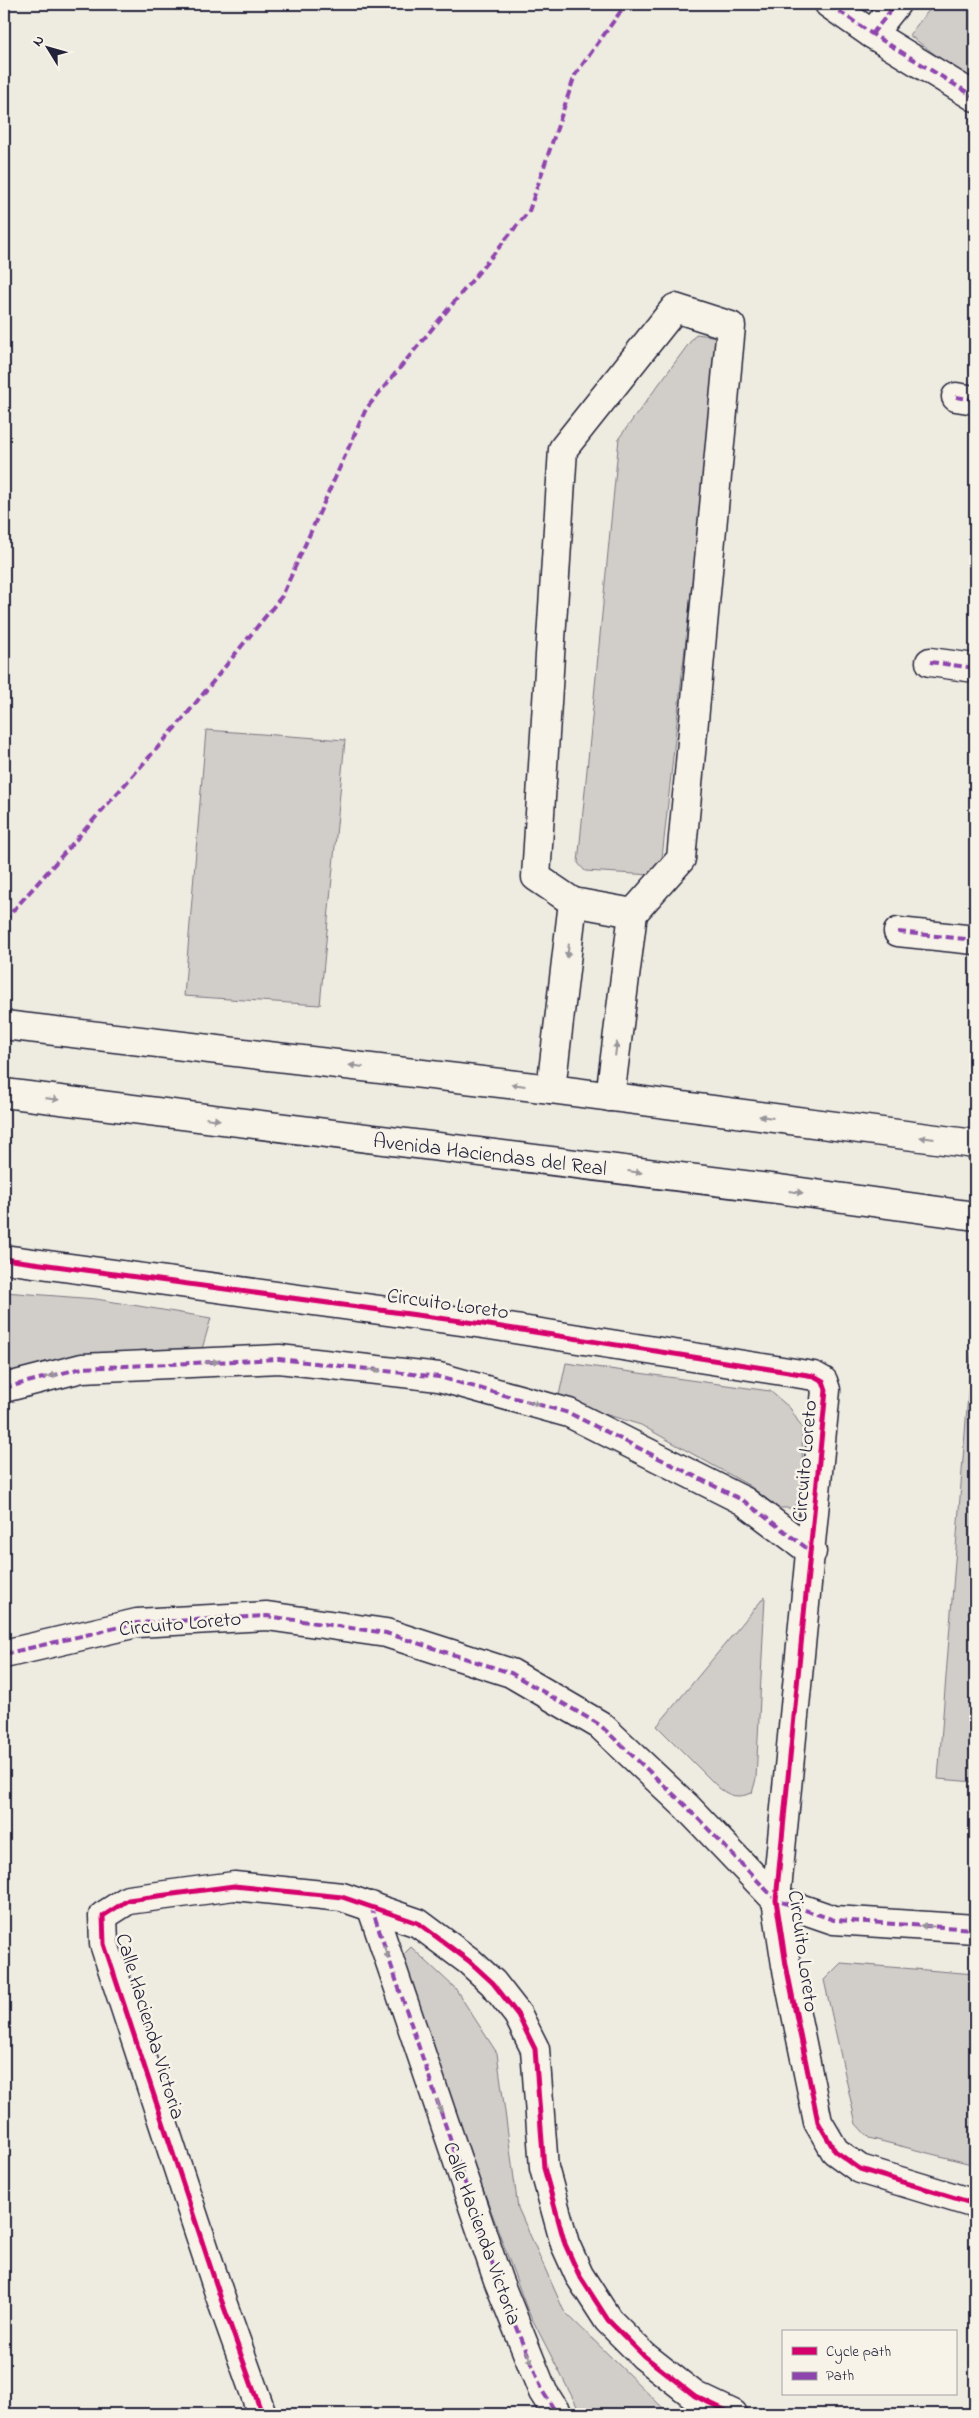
<svg xmlns="http://www.w3.org/2000/svg" width="979" height="2418" viewBox="0 0 979 2418" font-family="'Indie Flower',sans-serif">
<style>
.green{fill:#d1cdc9;stroke:#7a7882}
.lines{fill:none;stroke-linecap:round;stroke-linejoin:round}
.minor-casing{stroke:#22223b;stroke-width:31}
.secondary-casing{stroke:#22223b;stroke-width:31}
.minor{stroke:#f7f3e8;stroke-width:28}
.secondary{stroke:#f7f3e8;stroke-width:28}
.quiet{stroke:#8e44ad;stroke-width:4;stroke-dasharray:8 4;stroke-linecap:butt}
.cycleway-casing{stroke:#f7f3e8;stroke-width:8}
.cycleway{stroke:#d6006c;stroke-width:5}
.oneway{fill:#97959a}
.labels{text-anchor:middle;stroke-width:5;stroke-linejoin:round;paint-order:stroke}
.street-label{font-size:21px;fill:#22223b;stroke:#f7f3e8}
</style>
<rect width="100%" height="100%" fill="#eeebe1"/>
<filter id="ink" filterUnits="userSpaceOnUse"><feTurbulence type="fractalNoise" baseFrequency=".02" numOctaves="2"/><feDisplacementMap in="SourceGraphic" scale="10" xChannelSelector="R" yChannelSelector="G"/><feConvolveMatrix kernelMatrix="1 2 1 2 8 2 1 2 1" color-interpolation-filters="sRGB"/></filter>
<g filter="url(#ink)">
<g class="green">
<path d="M934 4H975V81L969 80 909 35Z"/>
<path d="M696 334 719 337 661 867 652 875 585 871 578 863 619 438Z"/>
<path d="M206 730 345 740 320 1005 184 996Z"/>
<path d="M4 1292 96 1299 211 1318 202 1349 4 1374Z"/>
<path d="M975 1305V1782L938 1779Z"/>
<path d="M566 1363 770 1391 790 1408 802 1428 803 1499 792 1508H778L750 1486 641 1425 558 1400Z"/>
<path d="M765 1596 756 1779 752 1793C738 1798 731 1797 719 1788L657 1726Z"/>
<path d="M411 1947 455 1988 497 2053 518 2208 564 2311 666 2411 674 2414H581L527 2309 399 1959Z"/>
<path d="M841 1963 975 1974V2165L869 2138 856 2124 824 1980Z"/>
</g>
<g class="lines">
<g class="minor-casing">
<g id="minor">
<path d="M829 4 872 34 975 97"/>
<path d="M872 34 896 4"/>
<path d="M675 308 731 326 681 859 633 913 573 902 536 877 563 449Z"/>
<path d="M956 397 975 400"/>
<path d="M930 662 975 668"/>
<path d="M898 932 975 940"/>
<path d="M551 1089 573 902"/>
<path d="M610 1097 633 913"/>
<path d="M4 1259 483 1324 814 1376 823 1381 826 1390 776 1900 786 1965 818 2122 835 2151 860 2169 975 2204"/>
<path d="M4 1388 82 1368 279 1359 439 1377 569 1413 744 1501 812 1552"/>
<path d="M4 1654 137 1623 267 1616 386 1633 511 1673 600 1725 687 1807 776 1900 834 1920 975 1929"/>
<path d="M371 1906 498 2280 543 2392 557 2414"/>
<path d="M262 2414 221 2299 104 1944 103 1916 128 1900 234 1886 342 1897 418 1923 469 1961 493 1983 518 2015 535 2049 544 2168 565 2244 579 2275 608 2320 644 2356 695 2396 733 2414"/>
</g>
</g>
<g class="secondary-casing">
<g id="secondary">
<path d="M4 1025 551 1089 975 1144"/>
<path d="M4 1093 778 1189 975 1216"/>
</g>
</g>
<use href="#minor" class="minor"/>
<use href="#secondary" class="secondary"/>
<g class="quiet">
<path d="M829 4 872 34 975 97"/>
<path d="M872 34 896 4"/>
<path d="M956 397 975 400"/>
<path d="M930 662 975 668"/>
<path d="M4 921 182 720 282 596 366 409 529 211 575 75 626 4"/>
<path d="M898 932 975 940"/>
<path d="M4 1388 82 1368 279 1359 439 1377 569 1413 744 1501 812 1552"/>
<path d="M4 1654 137 1623 267 1616 386 1633 511 1673 600 1725 687 1807 776 1900 834 1920 975 1929"/>
<path d="M371 1906 498 2280 543 2392 557 2414"/>
</g>
<g class="cycleway-casing">
<g id="cycleway">
<path d="M4 1259 483 1324 814 1376 823 1381 826 1390 776 1900 786 1965 818 2122 835 2151 860 2169 975 2204"/>
<path d="M262 2414 221 2299 104 1944 103 1916 128 1900 234 1886 342 1897 418 1923 469 1961 493 1983 518 2015 535 2049 544 2168 565 2244 579 2275 608 2320 644 2356 695 2396 733 2414"/>
</g>
</g>
<use href="#cycleway" class="cycleway"/>
</g>
<defs><path id="oneway-solid" d="M-6-.8H1V-3.2L6.5 0L1 3.2V.8H-6Z" transform="scale(1.25)"/></defs>
<g class="oneway">
<use href="#oneway-solid" transform="translate(568 951) rotate(97)"/>
<use href="#oneway-solid" transform="translate(616 1049) rotate(-83)"/>
<use href="#oneway-solid" transform="translate(356 1066) rotate(-173)"/>
<use href="#oneway-solid" transform="translate(518 1085) rotate(-173)"/>
<use href="#oneway-solid" transform="translate(52 1099) rotate(7)"/>
<use href="#oneway-solid" transform="translate(766 1117) rotate(-173)"/>
<use href="#oneway-solid" transform="translate(213 1119) rotate(7)"/>
<use href="#oneway-solid" transform="translate(927 1138) rotate(-173)"/>
<use href="#oneway-solid" transform="translate(635 1172) rotate(7)"/>
<use href="#oneway-solid" transform="translate(796 1192) rotate(8)"/>
<use href="#oneway-solid" transform="translate(212 1362) rotate(-3)"/>
<use href="#oneway-solid" transform="translate(374 1370) rotate(7)"/>
<use href="#oneway-solid" transform="translate(51 1376) rotate(-14)"/>
<use href="#oneway-solid" transform="translate(533 1403) rotate(15)"/>
<use href="#oneway-solid" transform="translate(927 1926) rotate(-176)"/>
<use href="#oneway-solid" transform="translate(386 1952) rotate(71)"/>
<use href="#oneway-solid" transform="translate(439 2106) rotate(71)"/>
<use href="#oneway-solid" transform="translate(529 2357) rotate(68)"/>
</g>
</g>
<g class="labels">
<g class="street-label">
<text transform="translate(490 1154) rotate(7)" y="7">Avenida Haciendas del Real</text>
<text transform="translate(448 1303) rotate(8)" y="7">Circuito Loreto</text>
<text transform="translate(804 1461) rotate(-85)" y="7">Circuito Loreto</text>
<text transform="translate(180 1623) rotate(-5)" y="7">Circuito Loreto</text>
<text transform="translate(804 1951) rotate(82)" y="7">Circuito Loreto</text>
<text transform="translate(151 2026) rotate(73)" y="7">Calle Hacienda Victoria</text>
<text transform="translate(483 2233) rotate(70)" y="7">Calle Hacienda Victoria</text>
</g>
</g>
<rect width="979" height="2418" fill="none" stroke="#f7f3e8" stroke-width="20"/>
<rect x="10" y="10" width="959" height="2398" fill="none" stroke="#22223b" stroke-width="2" filter="url(#ink)"/>
<rect x="782" y="2330" width="175" height="65" fill="#f7f3e8" stroke="#a29fa3"/>
<rect x="792" y="2347" width="25" height="8" fill="#d6006c" stroke="#a29fa3"/>
<text x="826" y="2356" font-size="15" fill="#22223b">Cycle path</text>
<rect x="792" y="2372" width="25" height="8" fill="#8e44ad" stroke="#a29fa3"/>
<text x="826" y="2380" font-size="15" fill="#22223b">Path</text>
<g transform="translate(48 48) rotate(307)" stroke="#f7f3e8" stroke-width="4" paint-order="stroke">
<path d="M0-4L9 19L0 12L-9 19Z" fill="#22223b"/>
<text y="-8" font-size="14" font-weight="bold" text-anchor="middle" fill="#22223b">N</text>
</g>
</svg>
